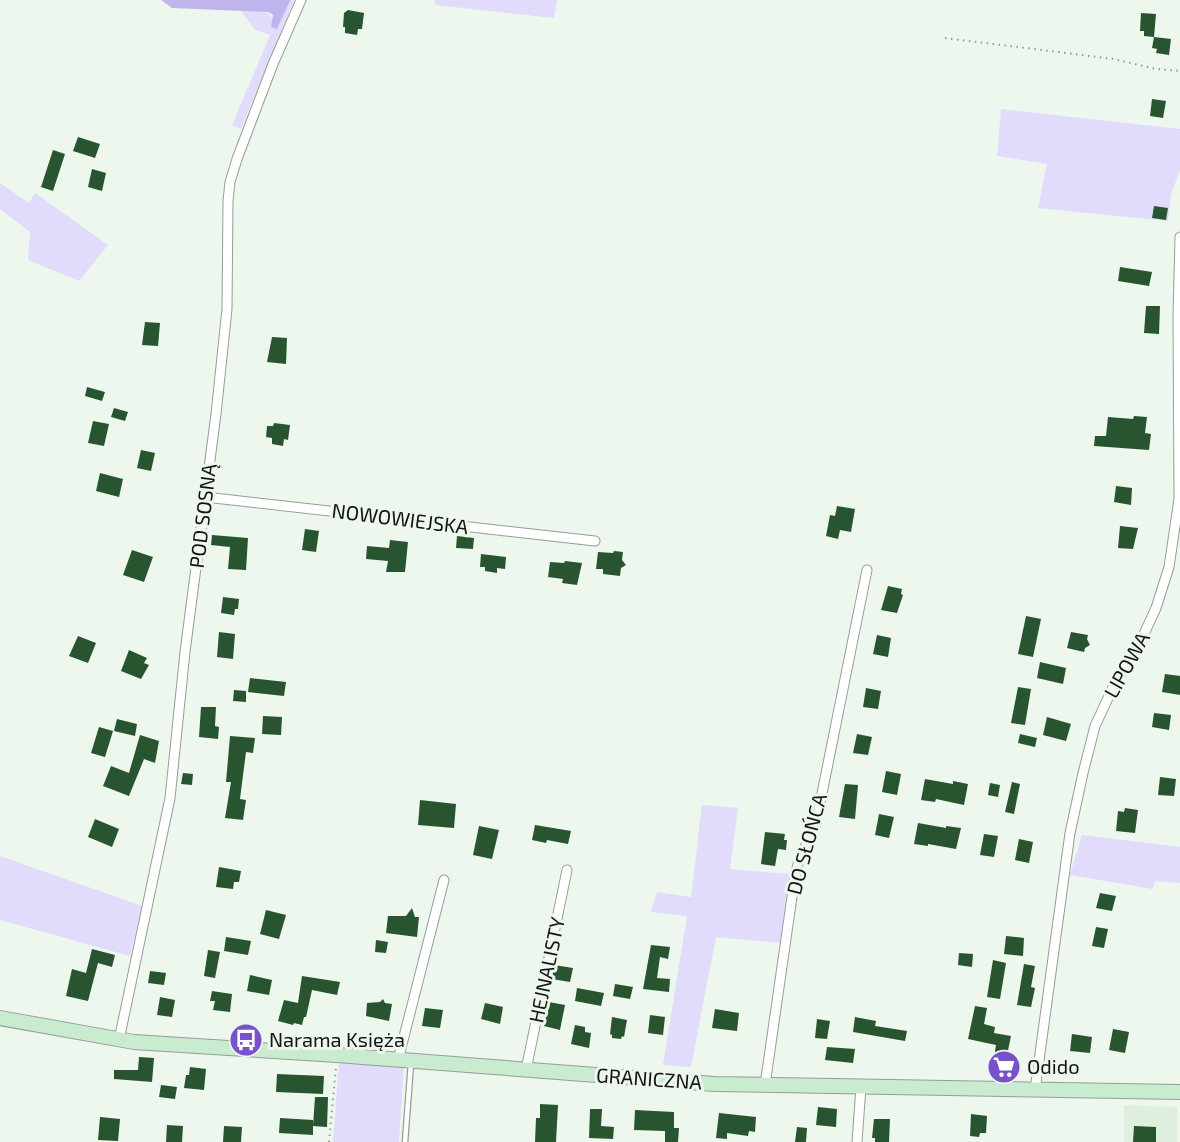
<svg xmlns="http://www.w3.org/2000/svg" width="1180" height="1142" viewBox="0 0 1180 1142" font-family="'Exo 2',sans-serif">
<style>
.built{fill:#deeedf}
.green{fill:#e1dbfc}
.forest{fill:#c0b4ec}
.building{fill:#28552f}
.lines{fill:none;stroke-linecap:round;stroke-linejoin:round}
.lane-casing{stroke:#959e96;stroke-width:7}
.street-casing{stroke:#959e96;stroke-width:11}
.secondary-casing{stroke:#959e96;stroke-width:16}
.path{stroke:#939a93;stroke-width:2;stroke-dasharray:1.5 4.5;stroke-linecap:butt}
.lane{stroke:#fff;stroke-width:4.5}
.street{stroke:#fff;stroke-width:9}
.secondary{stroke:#c9ebcf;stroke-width:14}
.labels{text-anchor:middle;stroke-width:6;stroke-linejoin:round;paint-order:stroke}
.street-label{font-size:20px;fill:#121512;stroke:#edf7ee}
.poi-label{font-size:20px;fill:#121512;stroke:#edf7ee;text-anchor:start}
</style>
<rect width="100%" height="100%" fill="#edf7ee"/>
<path class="built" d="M1124 1105 1177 1107V1142H1124Z"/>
<g class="green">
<path d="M290 0H294L241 129 232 125 270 35 255 30 241 11C262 12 270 6 277 29Z"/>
<path d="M435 0H557L554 18 435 5Z"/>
<path d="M1001 109 1180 129V170L1171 194 1168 221 1038 208 1047 164 997 156Z"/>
<path d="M0 183 29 203 35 193 108 245 79 281 28 260 30 232 0 209Z"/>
<path d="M702 805 738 808 730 869 789 874 780 943 716 937 691 1067 663 1065 687 916 651 912 657 892 691 897Z"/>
<path d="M1082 835 1180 847V883L1155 881 1153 889 1070 875Z"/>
<path d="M0 856 142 906 130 956 0 920Z"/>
<path d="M339 1061 404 1066 399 1142H333Z"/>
</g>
<path class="forest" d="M161 0H290V1L277 29 271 27 273 15 268 12 172 8Z"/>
<g class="building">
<path d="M348 10 364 13 362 29H358L357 35 345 33V27H343L344 13Z"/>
<path d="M1141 13 1156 14 1154 37 1144 36V31H1140Z"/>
<path d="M1154 37 1171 39 1169 55 1156 53 1157 49 1152 48Z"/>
<path d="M1152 99 1166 101 1163 118 1150 116Z"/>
<path d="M78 137 100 144 95 158 73 151Z"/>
<path d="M53 150 65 154 53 191 41 187Z"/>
<path d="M92 169 106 173 102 191 88 187Z"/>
<path d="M1154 206 1168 208 1166 220 1152 218Z"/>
<path d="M1120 267 1152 272 1149 286 1118 281Z"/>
<path d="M1146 306H1160L1159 334 1144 333Z"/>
<path d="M145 322 160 323 158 346 142 345Z"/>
<path d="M272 337 287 338 286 364 267 362Z"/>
<path d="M87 387 105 392 102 401 85 396Z"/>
<path d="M114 408 128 412 125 421 111 417Z"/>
<path d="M1134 416 1147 417 1145 433 1151 434 1149 450 1094 446 1095 436H1106L1108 417 1133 419Z"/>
<path d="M93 421 109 424 104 446 88 443Z"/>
<path d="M274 423 290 425 288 440 284 439 283 446 272 444V438L266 437 267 426H273Z"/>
<path d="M141 450 155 453 151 471 137 468Z"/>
<path d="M100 473 123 479 119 497 96 491Z"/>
<path d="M1116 486 1132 488 1131 505 1114 502Z"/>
<path d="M837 506 855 509 851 532 840 530 838 539 826 536 830 515 835 516Z"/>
<path d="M1120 526 1138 528 1133 549 1118 548Z"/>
<path d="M305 529 319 531 316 552 302 550Z"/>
<path d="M212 535 248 538 246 570 228 569 230 547 211 545Z"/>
<path d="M457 536 474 538 473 549 456 548Z"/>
<path d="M390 540 408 542 405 572H386L388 561 366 559 367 546 389 548Z"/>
<path d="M132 550 153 557 144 582 123 575Z"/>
<path d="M614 551 623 552 622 560 626 565 621 568 620 576 603 574V569H596L598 552 613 553Z"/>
<path d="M481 554 506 557 505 569 497 568V573L485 571V567H480Z"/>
<path d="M565 561 582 563 577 585 562 583 563 579 548 577 550 562 564 563Z"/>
<path d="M888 586 902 589 901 594 903 595 897 613 881 610Z"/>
<path d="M223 597 239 599 238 609H235L234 615 221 613Z"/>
<path d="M1026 616 1041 619 1033 657 1018 654Z"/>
<path d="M219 632 235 634 233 659 217 657Z"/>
<path d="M1071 632 1088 635 1087 639 1090 645 1085 648 1084 652 1067 648Z"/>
<path d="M877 635 891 638 888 657 873 654Z"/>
<path d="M78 636 96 643 88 663 69 656Z"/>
<path d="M129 650 147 658 144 663 149 665 141 679 121 671Z"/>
<path d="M1040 662 1066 668 1063 684 1037 678Z"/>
<path d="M1165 674 1180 676V695L1162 692Z"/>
<path d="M250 678 286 682 284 696 248 692Z"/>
<path d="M1018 687 1031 689 1025 725 1011 723Z"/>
<path d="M866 688 881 691 878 709 863 707Z"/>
<path d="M234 690 246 691V702L233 701Z"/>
<path d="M201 707H216L215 726 219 727 218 739 199 737Z"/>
<path d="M1154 713 1171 715 1169 730 1152 727Z"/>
<path d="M263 716 282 717 281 735 262 734Z"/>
<path d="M1047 717 1071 724 1066 741 1043 735Z"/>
<path d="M117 719 137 724 135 736 114 731Z"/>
<path d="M99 727 113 731 105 757 91 753Z"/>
<path d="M857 734 872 737 868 755 853 753Z"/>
<path d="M1020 734 1037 738 1035 747 1018 743Z"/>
<path d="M140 735 159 741 155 763 144 759 129 796 103 786 111 766 129 773Z"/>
<path d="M230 736 255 738 253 753 246 752 240 799 246 800 243 820 225 818 231 782H226Z"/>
<path d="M886 771 901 774 897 795 882 792Z"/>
<path d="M183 773 193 774 192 785 181 784Z"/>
<path d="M1160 777 1176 779 1174 796 1158 795Z"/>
<path d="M925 779 953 784V781L968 784 964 805 936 799 935 802 921 800Z"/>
<path d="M1012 782 1020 784 1014 814 1005 812Z"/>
<path d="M990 783 1000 785 998 797 988 795Z"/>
<path d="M845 784 858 785 855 819 839 817Z"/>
<path d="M420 800 456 804 454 828 418 825Z"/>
<path d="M1125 808 1138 810 1135 833 1116 831 1118 811 1124 812Z"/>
<path d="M879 814 894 817 889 838 875 835Z"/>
<path d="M95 819 119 829 112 847 88 837Z"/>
<path d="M918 823 946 828V826L961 828 956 849 928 844V846L914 844Z"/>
<path d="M535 825 571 831 568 844 547 840 546 843 532 840Z"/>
<path d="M479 826 499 830 492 859 473 855Z"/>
<path d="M765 832 785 834 784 840H787L786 850 778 849 775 866 761 864Z"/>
<path d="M984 834 998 836 994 857 980 855Z"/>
<path d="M1019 839 1033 842 1029 863 1015 860Z"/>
<path d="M219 867 241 871 239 882H234L233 889 216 887Z"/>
<path d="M1100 893 1116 896 1112 911 1096 908Z"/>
<path d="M412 908 415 917H419L417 937 386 933 388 916H406Z"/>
<path d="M266 910 286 915 279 939 260 934Z"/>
<path d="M1096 927 1108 929 1104 948 1092 946Z"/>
<path d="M1006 936 1024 938 1023 956 1004 954Z"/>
<path d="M226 937 251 941 248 955 224 951Z"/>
<path d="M376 940 388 942 386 953 375 952Z"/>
<path d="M651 945 670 947 668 959 660 957 657 978 670 979 669 992 643 989Z"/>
<path d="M92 949 115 955 112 967 98 963 88 1001 66 996 72 969 86 973Z"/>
<path d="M208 950 220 952 215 978 204 976Z"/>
<path d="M959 953 973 954 972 967 958 965Z"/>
<path d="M993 960 1006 963 1000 999 987 997Z"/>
<path d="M1024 964 1035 966 1031 987 1035 988 1031 1007 1017 1005Z"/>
<path d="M554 965 573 968 570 982 552 979Z"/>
<path d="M150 971 166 973 164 985 148 983Z"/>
<path d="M250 975 272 980 269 995 247 991Z"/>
<path d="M302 976 340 982 337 995 312 990 306 1017H304L302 1025 294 1023 293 1025 278 1021 284 1000 298 1003Z"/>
<path d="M615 984 633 987 630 999 613 996Z"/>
<path d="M577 988 604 993 601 1006 575 1001Z"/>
<path d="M212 991 232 994 230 1012 213 1010 215 1001H210Z"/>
<path d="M160 997 175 1000 172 1017 157 1015Z"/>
<path d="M383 999 385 1003 392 1004 389 1021 366 1016 367 1003 380 1002Z"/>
<path d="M549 1002 565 1005 560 1030 544 1026Z"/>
<path d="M485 1003 503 1007 500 1024 481 1019Z"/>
<path d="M975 1006 987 1008 984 1024 995 1027 994 1033 1011 1036 1006 1060 1016 1062 1013 1075 992 1071 996 1045 968 1039Z"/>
<path d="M425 1008 443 1010 440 1028 422 1026Z"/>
<path d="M715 1009 739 1013 737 1031 712 1028Z"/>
<path d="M650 1015 665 1017 663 1035 648 1033Z"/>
<path d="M612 1017 627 1020 624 1037 622 1036 621 1039 612 1038V1035L610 1034Z"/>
<path d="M855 1017 876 1021 875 1026 907 1031 905 1041 853 1032Z"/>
<path d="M817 1019 830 1021 827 1039 815 1038Z"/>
<path d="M575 1025 585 1027V1032L591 1033 589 1048 571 1044Z"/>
<path d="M1113 1029 1129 1032 1125 1053 1109 1050Z"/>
<path d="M1072 1034 1092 1037 1090 1053 1070 1051Z"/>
<path d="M827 1047 855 1049 853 1063 825 1060Z"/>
<path d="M139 1057 154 1058 152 1082 114 1079V1070H138Z"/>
<path d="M190 1067 206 1069 204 1090 184 1088 186 1075H189Z"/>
<path d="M277 1074 324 1076 323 1094 276 1092Z"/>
<path d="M161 1085 177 1087 175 1099 159 1097Z"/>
<path d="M315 1097H328L327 1127 313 1126Z"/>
<path d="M540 1104 558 1105 556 1142H535L536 1118H540Z"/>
<path d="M818 1107 837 1109 836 1127 816 1125Z"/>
<path d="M590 1109H602L601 1126 614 1127 613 1139 589 1138Z"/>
<path d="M635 1110 674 1112V1128H679L678 1142H665V1131L634 1130Z"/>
<path d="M719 1113 756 1117 755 1132 749 1131 748 1136 727 1133V1139L716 1138Z"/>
<path d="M971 1114 987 1116 986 1133H980L979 1137 970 1136Z"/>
<path d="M100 1117 120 1119 118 1141 98 1140Z"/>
<path d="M280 1118 313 1120V1135L279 1133Z"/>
<path d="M874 1119H890L889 1142H875V1138H872Z"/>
<path d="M167 1125 183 1126 182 1142H166Z"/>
<path d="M224 1126 242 1127 241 1142H223Z"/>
<path d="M1134 1126 1156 1127V1142H1133Z"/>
<path d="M797 1127 807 1128 806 1142H795Z"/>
</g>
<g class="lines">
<g class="lane-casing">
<path id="lane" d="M405 1142 411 1063"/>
</g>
<g class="street-casing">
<g id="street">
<path d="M205 497 595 541"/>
<path d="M119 1040 170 798 185 652 216 414 227 309 228 201 230 182 237 159 273 64 301 0"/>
<path d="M398 1060 444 880"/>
<path d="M526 1070 567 870"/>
<path d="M765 1085 795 876 800 856 815 828 867 570"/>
<path d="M1035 1090 1070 833 1083 773 1095 726 1115 683 1138 647 1156 608 1169 567 1179 499 1178 316 1180 237"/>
<path d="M857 1142 861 1087"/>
</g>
</g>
<g class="secondary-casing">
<path id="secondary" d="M0 1018 134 1042 337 1055 714 1084 1180 1092"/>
</g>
<g class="path">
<path d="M945 38 1114 59 1156 69 1180 71"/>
<path d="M329 1142 336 1067"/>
</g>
<use href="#lane" class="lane"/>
<use href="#street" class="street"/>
<use href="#secondary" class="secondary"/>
</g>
<defs>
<g id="bus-disc" transform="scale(1.725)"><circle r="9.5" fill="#7951cb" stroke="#edf7ee"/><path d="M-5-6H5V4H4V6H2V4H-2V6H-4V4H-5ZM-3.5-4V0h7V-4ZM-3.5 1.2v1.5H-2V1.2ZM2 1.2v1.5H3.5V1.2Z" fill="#fff"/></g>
<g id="supermarket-disc" transform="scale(1.725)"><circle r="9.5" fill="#7951cb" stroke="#edf7ee"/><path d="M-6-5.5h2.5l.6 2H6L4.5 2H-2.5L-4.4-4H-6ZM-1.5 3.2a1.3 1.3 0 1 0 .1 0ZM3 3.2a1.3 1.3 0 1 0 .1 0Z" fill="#fff"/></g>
</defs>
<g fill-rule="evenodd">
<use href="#bus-disc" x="246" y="1040"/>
<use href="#supermarket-disc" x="1004" y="1067"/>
</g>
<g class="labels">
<g class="street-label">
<text transform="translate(203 516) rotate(-83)" y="7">POD SOSNĄ</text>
<text transform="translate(400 519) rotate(7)" y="7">NOWOWIEJSKA</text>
<text transform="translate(1127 665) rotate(-61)" y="7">LIPOWA</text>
<text transform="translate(807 844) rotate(-75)" y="7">DO SŁOŃCA</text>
<text transform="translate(547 970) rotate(-78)" y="7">HEJNALISTY</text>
<text transform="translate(649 1079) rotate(4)" y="7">GRANICZNA</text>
</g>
<g class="poi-label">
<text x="269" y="1047">Narama Księża</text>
<text x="1027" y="1074">Odido</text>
</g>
</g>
</svg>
